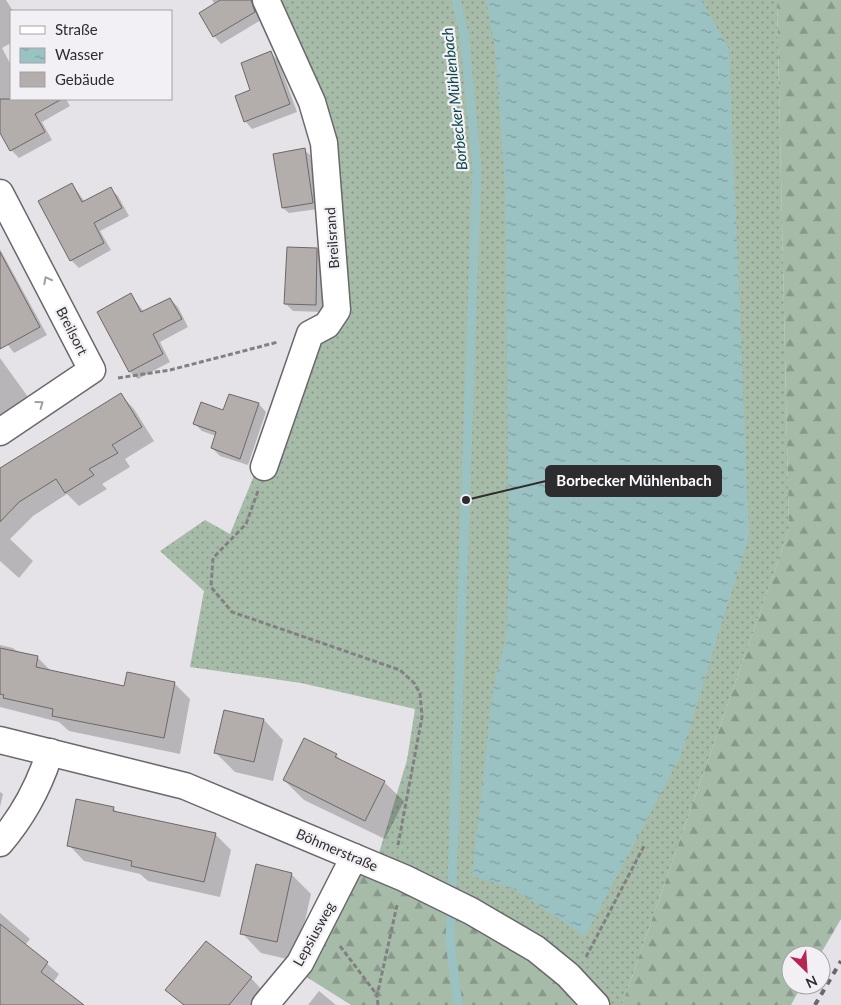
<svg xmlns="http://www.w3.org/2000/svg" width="841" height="1005" viewBox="0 0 841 1005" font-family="Lato,sans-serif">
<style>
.grass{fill:url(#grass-dots)}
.forest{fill:url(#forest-firs)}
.water{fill:url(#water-ripples)}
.shadow{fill:#0003}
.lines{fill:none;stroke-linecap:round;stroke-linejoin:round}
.stream{stroke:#9bc2c3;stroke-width:9}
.building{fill:#b3adac;stroke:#6d6867}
.minor-casing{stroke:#6a686c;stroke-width:29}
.path{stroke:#828083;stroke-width:3;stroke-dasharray:5 2.5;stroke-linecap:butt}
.minor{stroke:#fff;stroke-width:26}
.rail{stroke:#6a686b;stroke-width:4;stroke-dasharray:6 6;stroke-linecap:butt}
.oneway{stroke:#a0a0a1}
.labels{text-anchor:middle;stroke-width:4.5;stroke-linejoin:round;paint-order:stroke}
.street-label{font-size:14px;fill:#2d2c2e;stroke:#f3f0f5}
.water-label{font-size:15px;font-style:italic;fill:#074547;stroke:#f3f0f5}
.leader{fill:none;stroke:#2d2c2e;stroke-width:2}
.callout-dot{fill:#2d2c2e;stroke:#f3f0f5;stroke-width:2}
.callout{fill:#2d2c2e;stroke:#2d2c2e;stroke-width:2}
.callout-label{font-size:15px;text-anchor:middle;font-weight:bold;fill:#fff}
</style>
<defs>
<pattern id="grass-dots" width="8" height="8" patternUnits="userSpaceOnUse" patternTransform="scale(1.25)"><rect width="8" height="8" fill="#a7bba9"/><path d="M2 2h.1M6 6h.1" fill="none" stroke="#88988a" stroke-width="1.8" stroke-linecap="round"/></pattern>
<pattern id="forest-firs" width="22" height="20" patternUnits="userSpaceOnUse" patternTransform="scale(1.25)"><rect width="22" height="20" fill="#a7bba9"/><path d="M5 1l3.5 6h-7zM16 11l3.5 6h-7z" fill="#88988a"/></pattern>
<pattern id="water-ripples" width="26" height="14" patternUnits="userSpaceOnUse" patternTransform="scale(1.25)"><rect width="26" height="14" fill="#9bc2c3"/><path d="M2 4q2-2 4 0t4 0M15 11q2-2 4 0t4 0" fill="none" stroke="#7f9e9f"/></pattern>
</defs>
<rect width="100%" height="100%" fill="#e6e3e8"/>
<path class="grass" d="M281 0H777L789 530 622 1005H605L376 863 407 760 415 709 301 683 190 667 204 591 160 551 205 520 230 534 258 466 314 348 331 328 311 74Z"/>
<g class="forest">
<path d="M777 0H841V919L820 955H791V985H802L791 1005H622L789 530Z"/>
<path d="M356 860 534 953 580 1005H351L297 971Z"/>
</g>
<path class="water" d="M486 0H701L729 49 749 536 681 755 585 936 512 888 472 876 493 690 507 633 509 551 505 186 495 48Z"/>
<g class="shadow">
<path d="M0 0H6L13 11 11 43 2 48 11 65V99H66L70 106 42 122 52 140 19 158 11 150 0 130Z"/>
<path d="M212 0H250L261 20 221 44 214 36 215 5Z"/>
<path d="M270 53 278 60 297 112 252 129 245 121 252 91Z"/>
<path d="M304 150 310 155 318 209 289 213 283 208Z"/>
<path d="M72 184 85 202 110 189 118 196 129 216 100 231 111 250 79 268 71 260Z"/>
<path d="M0 249 47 335 14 353 0 334Z"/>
<path d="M317 249 324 257 323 312 293 311 285 303Z"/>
<path d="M131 295 144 312 170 299 178 307 188 327 160 342 170 362 138 379 130 372 99 313Z"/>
<path d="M0 358 28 397 0 423Z"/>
<path d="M121 395 134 409 154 441 125 459 130 467 102 484 107 489 79 506 67 494 33 516 10 539 33 561 19 578 0 561V470Z"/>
<path d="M230 395 259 404 266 412 248 465 220 456 212 448 216 436 202 431 195 424 224 411Z"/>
<path d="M0 645 13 648 19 653 38 658 51 671 125 687 174 683 190 699 180 754 69 731 59 722 0 707Z"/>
<path d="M225 712 264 720 283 740 273 781 235 772 215 752Z"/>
<path d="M336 755 342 761 384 782 404 801 385 839 304 800 284 780Z"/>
<path d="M0 792 3 794 0 807Z"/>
<path d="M113 808 118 813 215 834 231 850 220 897 148 881 140 874 84 861 69 845Z"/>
<path d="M291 874 311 894 296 961 261 953 242 933Z"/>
<path d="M0 913 30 939 25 945 59 974 53 983 80 1005H6L0 1001Z"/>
<path d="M251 978 263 991 252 1005H183L167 990Z"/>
<path d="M319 991 336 1005H308Z"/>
</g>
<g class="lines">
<path class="stream" d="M456 0 464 33 477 167 450 941 458 1005"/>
</g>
<g class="building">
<path d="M220 0H251L255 12 213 37 199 13Z"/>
<path d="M271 51 290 104 244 122 235 96 250 90 241 63Z"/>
<path d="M0 99H62L35 114 45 132 10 151 0 133Z"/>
<path d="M305 148 313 203 282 208 273 154Z"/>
<path d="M72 183 82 202 111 187 122 208 94 223 104 243 70 261 38 201Z"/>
<path d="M287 247 317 248 316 305 284 304Z"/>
<path d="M0 252 40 327 0 349Z"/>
<path d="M131 293 141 312 170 298 182 319 153 334 163 354 129 372 97 312Z"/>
<path d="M121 393 142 427 112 445 118 453 89 469 94 475 65 493 56 479 19 502 0 522V468Z"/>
<path d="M229 394 259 403 240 459 211 448 216 432 193 424 201 402 223 410Z"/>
<path d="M0 648 38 656 36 667 124 686 127 672 175 682 164 738 52 716 53 709 3 698 4 695 0 694Z"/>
<path d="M224 710 264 719 254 762 214 753Z"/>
<path d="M304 738 337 754 335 757 385 781 365 821 283 780Z"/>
<path d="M76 799 114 807 113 811 216 833 204 882 131 866 132 861 67 846Z"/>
<path d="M256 864 292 873 277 942 240 934Z"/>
<path d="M0 924 48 962 41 972 84 1005H0Z"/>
<path d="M206 941 252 977 229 1005H184L165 990Z"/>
</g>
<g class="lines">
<g class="minor-casing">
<g id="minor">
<path d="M0 193 92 370 0 432"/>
<path d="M264 467 310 334 327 325 337 310 324 143 312 102 266 0"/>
<path d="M0 740 185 786 404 878 471 911 536 949 568 975 596 1005"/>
<path d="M0 843C24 815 39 787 50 752"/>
<path d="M265 1005 300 963 354 857"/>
</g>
</g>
<g class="path">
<path d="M118 378 170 370 278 342"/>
<path d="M258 491 246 524 213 558 211 587 232 612 400 670 414 683 420 693 422 717 398 845"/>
<path d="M340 946 377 995"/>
<path d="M586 957 644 846"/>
<path d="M378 1005 377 996 397 905"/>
</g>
<use href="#minor" class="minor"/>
<path class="rail" d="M815 1005 841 961"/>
</g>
<defs><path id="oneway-chevron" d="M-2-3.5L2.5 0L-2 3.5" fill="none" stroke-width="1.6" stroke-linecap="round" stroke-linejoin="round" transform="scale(1.25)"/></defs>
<g class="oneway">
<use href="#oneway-chevron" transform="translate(47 280) rotate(-117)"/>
<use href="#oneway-chevron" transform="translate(40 404) rotate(-36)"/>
</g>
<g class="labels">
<g class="street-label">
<text transform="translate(332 238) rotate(-94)" y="5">Breilsrand</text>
<text transform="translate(72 331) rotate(63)" y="5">Breilsort</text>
<text transform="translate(337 850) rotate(23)" y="5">Böhmerstraße</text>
<text transform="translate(314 934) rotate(-61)" y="5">Lepsiusweg</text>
</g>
<g class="water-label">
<text transform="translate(455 99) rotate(-96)" y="5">Borbecker Mühlenbach</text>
</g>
</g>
<path class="leader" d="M466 500L546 481"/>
<circle class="callout-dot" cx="466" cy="500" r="5"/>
<rect class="callout" x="546" y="466" width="175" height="30" rx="5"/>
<g class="callout-label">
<text x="634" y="486">Borbecker Mühlenbach</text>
</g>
<rect x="10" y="10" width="162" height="90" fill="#f3f0f5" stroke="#a4a2a5"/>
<rect x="20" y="26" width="25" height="8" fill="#ffffff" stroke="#a4a2a5"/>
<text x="55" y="35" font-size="15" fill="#2d2c2e">Straße</text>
<rect x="20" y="48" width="25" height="15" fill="url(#water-ripples)" stroke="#a4a2a5"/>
<text x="55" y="60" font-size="15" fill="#2d2c2e">Wasser</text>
<rect x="20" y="72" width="25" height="15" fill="#b3adac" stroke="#a4a2a5"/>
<text x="55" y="85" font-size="15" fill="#2d2c2e">Gebäude</text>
<g transform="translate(806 970) rotate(155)"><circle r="24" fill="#f3f0f5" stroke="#a4a2a5"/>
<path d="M0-4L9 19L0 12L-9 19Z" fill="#b62652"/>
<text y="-8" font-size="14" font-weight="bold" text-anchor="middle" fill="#2d2c2e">N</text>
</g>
</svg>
